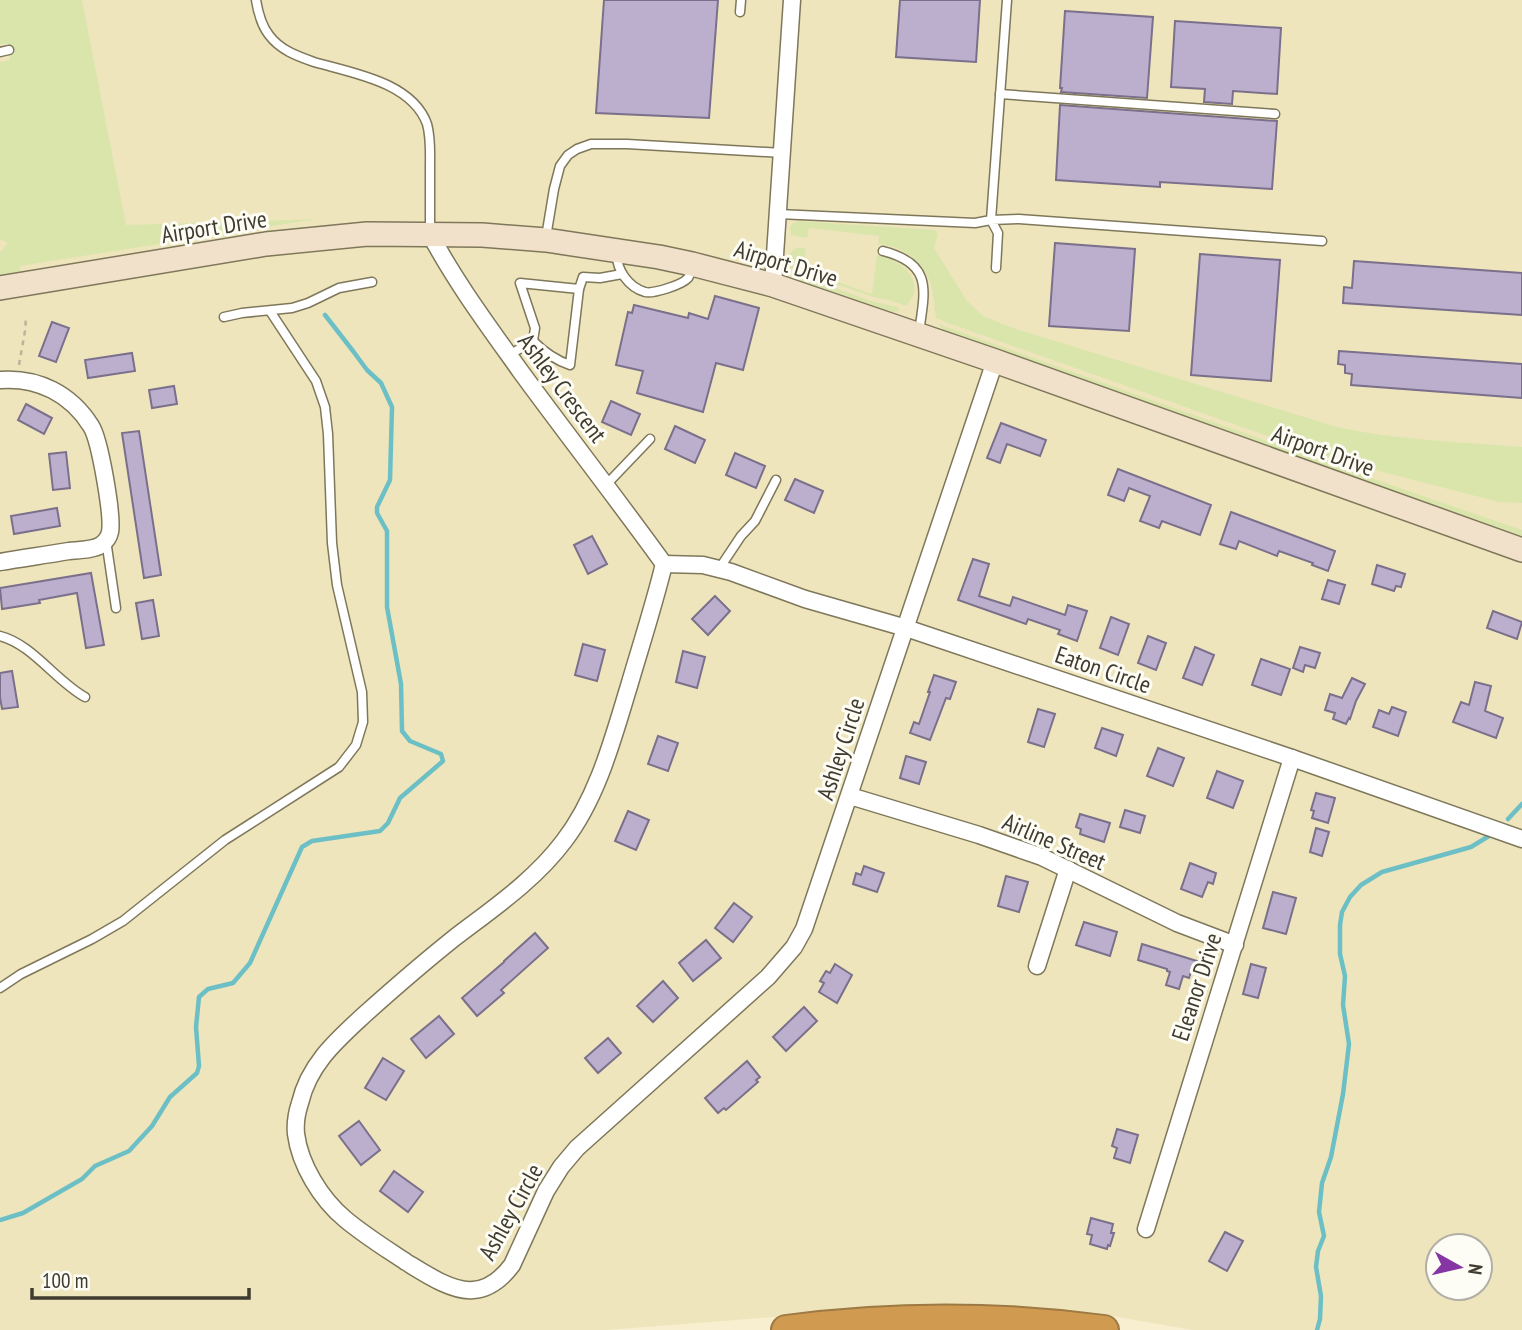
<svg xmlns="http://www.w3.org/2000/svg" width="1522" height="1330" viewBox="0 0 1522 1330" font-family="'PT Sans Narrow',sans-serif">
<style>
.built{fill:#efe5bd;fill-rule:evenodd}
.green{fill:#dae5ac}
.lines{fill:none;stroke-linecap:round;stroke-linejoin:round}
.stream{stroke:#6cc0c5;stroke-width:4.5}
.building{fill:#bbafcd;stroke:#7b708b;stroke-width:2}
.lane-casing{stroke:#7e775a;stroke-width:11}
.street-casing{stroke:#7e775a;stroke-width:19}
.secondary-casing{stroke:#7e775a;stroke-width:26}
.highway-casing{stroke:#9d7944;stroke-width:32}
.path{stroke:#bbb49a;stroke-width:2.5;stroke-dasharray:5 5;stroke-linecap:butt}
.lane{stroke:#fff;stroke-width:8}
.street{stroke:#fff;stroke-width:16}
.secondary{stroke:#f1e1ca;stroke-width:23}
.highway{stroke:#d09a50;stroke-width:28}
.labels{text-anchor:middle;stroke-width:6;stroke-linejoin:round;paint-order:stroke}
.street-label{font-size:24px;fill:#3f3b2f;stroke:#fdfcf5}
</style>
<rect width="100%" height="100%" fill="#f7efcf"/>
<path class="built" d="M0 0H1522V1330H1192L1101 1314 915 1306 607 1330H0ZM1438 1246H1480V1288H1438Z"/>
<g class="green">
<path d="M0 0H82L126 225 317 219 20 266V272L0 276V252L8 243 0 239V62L10 60 8 44H0Z"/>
<path d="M798 221 935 230 938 234 934 248 967 301 983 316 1013 328 1337 427C1397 440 1460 442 1522 447V503L1499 502 1332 459 948 323 936 318C934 307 934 296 931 285 924 261 903 246 878 244L879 236 809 228 807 238 791 235 790 227 793 223Z"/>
<path d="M796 248H806L804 270 872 294 877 254C901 260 929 282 906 306L889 300 873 297 790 268 786 266C786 257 789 253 796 248Z"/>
<path d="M792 272 871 301 897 307 900 310 894 312 880 310 799 281 789 275Z"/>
<path d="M938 324 1391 485 1522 530V536L958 338 944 331Z"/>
</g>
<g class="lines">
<g class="stream">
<path d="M1508 819 1522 804"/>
<path d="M0 1220 23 1213 82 1179 95 1166 129 1151 152 1126 170 1097 197 1073 199 1066 196 1027 199 997 208 989 233 983 250 963 302 847 312 841 380 831 388 823 400 798 443 761 441 754 410 741 402 731 401 684 387 607V531L377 513V507L390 480 392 407 381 383 367 370 353 351 325 315"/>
<path d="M1317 1330 1320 1319 1321 1296 1316 1267 1318 1251 1324 1236 1319 1212 1322 1183 1331 1157 1343 1094 1349 1044 1343 1005 1345 976 1340 954V925L1342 912 1350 897 1361 885 1382 872 1471 847 1489 836"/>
</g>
</g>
<g class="building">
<path d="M604 0H718L709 118 596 113Z"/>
<path d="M900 0H980L976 62 896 57Z"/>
<path d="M1065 11 1153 17 1147 98 1061 92 1062 88H1060Z"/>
<path d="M1175 21 1281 28 1277 94 1233 91 1232 104 1204 102 1205 89 1171 87Z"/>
<path d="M1060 105 1277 121 1272 189 1160 182V187L1056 180Z"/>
<path d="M1055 243 1135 249 1129 331 1049 326Z"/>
<path d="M1200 254 1280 260 1271 381 1191 375Z"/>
<path d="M1354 261 1522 273V315L1343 303 1344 287 1352 288Z"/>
<path d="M715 296 759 308 743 370 716 363 703 412 637 393 643 371 616 365 628 312 632 313 634 305 688 318 689 313 708 319Z"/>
<path d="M52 322 69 328 56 362 39 356Z"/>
<path d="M1339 351 1522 364V398L1351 385 1352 374 1345 373V365L1338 364Z"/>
<path d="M132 353 135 371 88 378 85 360Z"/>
<path d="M174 386 177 404 152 408 149 390Z"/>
<path d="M611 401 640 414 631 435 602 422Z"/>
<path d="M26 404 52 418 44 434 18 420Z"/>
<path d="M1001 423 1046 440 1040 456 1007 444 1000 463 987 458Z"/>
<path d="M675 426 705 440 695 463 665 449Z"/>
<path d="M139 431 161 575 144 578 122 433Z"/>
<path d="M66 452 70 488 53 490 49 454Z"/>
<path d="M735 453 765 466 756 488 726 475Z"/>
<path d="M1118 469 1211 505 1200 535 1162 521 1159 528 1140 521 1150 496 1129 488 1124 501 1108 495Z"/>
<path d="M795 479 823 491 814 513 785 500Z"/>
<path d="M57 508 60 526 14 534 11 516Z"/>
<path d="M1231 512 1335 551 1328 571 1312 565 1313 563 1279 551 1277 556 1239 541 1236 549 1220 544Z"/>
<path d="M592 536 607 564 588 574 574 545Z"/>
<path d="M973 559 989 564 979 596 1010 606 1013 597 1065 615 1068 605 1087 611 1077 641 1058 634 1060 630 1028 619 1026 624 958 600Z"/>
<path d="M1377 565 1405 574 1401 587 1396 586 1394 591 1372 584Z"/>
<path d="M91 573 104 645 86 648 77 593 39 600 40 603 2 609 0 588Z"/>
<path d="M1328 580 1345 585 1339 604 1322 599Z"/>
<path d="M715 596 730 611 708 635 692 619Z"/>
<path d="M153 600 159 636 142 639 136 603Z"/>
<path d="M1493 611 1522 622 1517 639 1487 628Z"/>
<path d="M1111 617 1129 624 1118 655 1100 648Z"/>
<path d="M1148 636 1166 643 1156 670 1138 663Z"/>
<path d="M583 644 605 650 597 681 575 675Z"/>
<path d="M1195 647 1214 655 1202 685 1183 678Z"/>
<path d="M1300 647 1320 653 1315 668 1305 665 1303 672 1293 668Z"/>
<path d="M683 651 705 657 697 688 676 682Z"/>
<path d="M1261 659 1290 669 1281 695 1252 685Z"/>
<path d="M12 671 18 707 2 709 0 697V673Z"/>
<path d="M934 675 956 682 950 699 946 698 930 740 910 733 914 722 919 724 930 692H928Z"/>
<path d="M1352 678 1365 684 1356 701 1350 719 1349 718 1346 724 1333 719 1335 713 1325 710 1330 694 1342 698Z"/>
<path d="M1475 682 1491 686 1485 711 1503 718 1496 738 1453 722 1461 702 1469 705Z"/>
<path d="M1392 707 1406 712 1398 736 1373 727 1379 710 1389 714Z"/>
<path d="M1038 709 1055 714 1044 747 1028 742Z"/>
<path d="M1102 728 1123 735 1116 756 1095 748Z"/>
<path d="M658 736 678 743 668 771 648 764Z"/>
<path d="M1158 748 1184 758 1173 786 1147 776Z"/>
<path d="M906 756 926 762 919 784 900 778Z"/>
<path d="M1217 771 1243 781 1233 808 1207 798Z"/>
<path d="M1316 793 1335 798 1328 823 1312 818 1314 811 1311 810Z"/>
<path d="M1125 810 1145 816 1140 833 1120 827Z"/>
<path d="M628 811 649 820 636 850 615 841Z"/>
<path d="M1080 814 1110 823 1104 842 1080 834 1081 829 1076 827Z"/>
<path d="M1316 828 1329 832 1322 856 1310 852Z"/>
<path d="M1190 863 1216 873 1213 884 1208 882 1202 897 1181 889Z"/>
<path d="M864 866 884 873 877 892 853 884 856 873 861 875Z"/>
<path d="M1006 876 1028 882 1019 912 998 906Z"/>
<path d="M1273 892 1296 898 1286 934 1263 928Z"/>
<path d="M734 903 752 917 733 942 715 928Z"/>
<path d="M1084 922 1117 932 1110 956 1076 945Z"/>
<path d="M535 933 548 948 501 990 504 993 477 1016 462 998 504 962V961Z"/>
<path d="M706 940 721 958 693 981 679 963Z"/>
<path d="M1142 944 1200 962 1196 974 1191 972 1189 978 1183 976 1179 989 1166 985 1170 972 1167 971V969L1138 960Z"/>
<path d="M835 964 852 975 837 1003 819 992 824 983 820 981 826 971 830 973Z"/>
<path d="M1251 964 1266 968 1258 998 1243 994Z"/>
<path d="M663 981 678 998 653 1022 637 1006Z"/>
<path d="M804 1007 817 1021 786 1051 773 1037Z"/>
<path d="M439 1016 454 1034 426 1058 411 1039Z"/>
<path d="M608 1038 621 1053 598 1073 585 1058Z"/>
<path d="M383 1058 404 1071 386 1100 365 1088Z"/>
<path d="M747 1061 760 1077 756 1080 758 1082 726 1110 724 1108 718 1113 705 1098Z"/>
<path d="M359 1121 380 1150 361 1165 339 1136Z"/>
<path d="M1117 1129 1138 1135 1130 1163 1114 1158 1117 1148 1112 1146Z"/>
<path d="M394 1171 423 1192 408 1212 380 1191Z"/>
<path d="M1091 1218 1113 1224 1111 1233H1114L1110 1246 1108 1245 1107 1249 1090 1244 1092 1235 1087 1234Z"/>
<path d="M1225 1232 1243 1241 1227 1271 1209 1261Z"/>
</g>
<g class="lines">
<g class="lane-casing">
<g id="lane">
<path d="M256 0C258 12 261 25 269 35 280 50 297 56 314 62 352 73 412 82 427 124 431 138 430 153 430 167 430 188 430 210 430 231"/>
<path d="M740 12 741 0"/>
<path d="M0 52 9 50"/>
<path d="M1000 94 1275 114"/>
<path d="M778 214 975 223 991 220 1007 0"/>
<path d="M546 237 554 189 560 166 568 155 577 149 591 144H627L782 153"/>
<path d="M883 251C933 264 925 290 919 332"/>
<path d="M617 253C616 269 628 287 645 292 653 294 682 285 688 278 690 275 691 270 691 267"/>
<path d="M996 268 998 233 991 220 1019 219 1322 241"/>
<path d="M224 317 242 313 292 308 308 303 339 288 372 282"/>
<path d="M533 341C544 352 555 360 570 365L579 289"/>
<path d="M509 355 533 341 535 328 520 283 579 289 583 277 600 278 622 274"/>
<path d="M606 485 650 439"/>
<path d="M106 540 116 608"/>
<path d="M719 569 741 536 755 521 776 480"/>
<path d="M0 636C32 644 56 681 85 697"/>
<path d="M0 988 21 974 92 939 123 921 225 840 339 767 356 745 363 722 362 692 337 585 332 543 328 434 325 407 316 381 270 311"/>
</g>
</g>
<g class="street-casing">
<g id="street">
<path d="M430 234C456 283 489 327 521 372 568 436 617 499 664 564"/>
<path d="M773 285 792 0"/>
<path d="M0 380C38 377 71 394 91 426 100 440 113 516 110 532 109 537 105 542 101 545 93 550 79 550 69 551 46 555 23 558 0 562"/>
<path d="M664 564C654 605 641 645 629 686 613 738 598 797 564 841 534 881 492 909 453 939 423 963 393 989 364 1015 337 1040 309 1064 300 1103 297 1112 295 1124 296 1134 300 1165 321 1199 345 1219 364 1235 385 1248 406 1262 424 1273 452 1292 473 1290 490 1289 503 1277 512 1265L546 1191 561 1167 577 1148 768 977 794 947 804 929 995 361"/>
<path d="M664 564 703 565 731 572 805 599 906 628 1292 758 1522 839"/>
<path d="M850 796 979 835 1042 857 1177 923 1235 945"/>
<path d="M1037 966 1068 869"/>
<path d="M1146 1229 1292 758"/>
</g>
</g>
<g class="secondary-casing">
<path id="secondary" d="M0 288 266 244 367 234 482 235 546 240 659 257 692 264 773 285 995 361 1522 550"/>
</g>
<g class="highway-casing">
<path id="highway" d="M786 1330C891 1316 999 1316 1104 1330"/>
</g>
<path class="path" d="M19 365 25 331 26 317"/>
<use href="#lane" class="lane"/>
<use href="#street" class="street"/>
<use href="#secondary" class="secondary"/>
<use href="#highway" class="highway"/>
</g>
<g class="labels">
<g class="street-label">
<text transform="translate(214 227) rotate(-9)" y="8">Airport Drive</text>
<text transform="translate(786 264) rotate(17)" y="8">Airport Drive</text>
<text transform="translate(562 388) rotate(53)" y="8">Ashley Crescent</text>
<text transform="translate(1323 451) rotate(20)" y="8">Airport Drive</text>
<text transform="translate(1103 670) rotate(19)" y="8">Eaton Circle</text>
<text transform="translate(841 749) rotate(-72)" y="8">Ashley Circle</text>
<text transform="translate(1054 842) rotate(23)" y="8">Airline Street</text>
<text transform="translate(1197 987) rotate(-72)" y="8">Eleanor Drive</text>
<text transform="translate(511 1212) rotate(-61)" y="8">Ashley Circle</text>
</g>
</g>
<g transform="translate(1459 1267) rotate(98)"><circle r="33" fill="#fdfcf5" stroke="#b1afa6" stroke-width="2"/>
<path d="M0-5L12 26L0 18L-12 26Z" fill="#8635a5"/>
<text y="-10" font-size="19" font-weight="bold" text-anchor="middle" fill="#3f3b2f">N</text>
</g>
<path d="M32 1288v10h217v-10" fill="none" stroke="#3f3b2f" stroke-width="3.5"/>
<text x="42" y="1288" font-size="21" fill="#3f3b2f" stroke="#fdfcf5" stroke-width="5" paint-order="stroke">100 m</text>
</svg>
